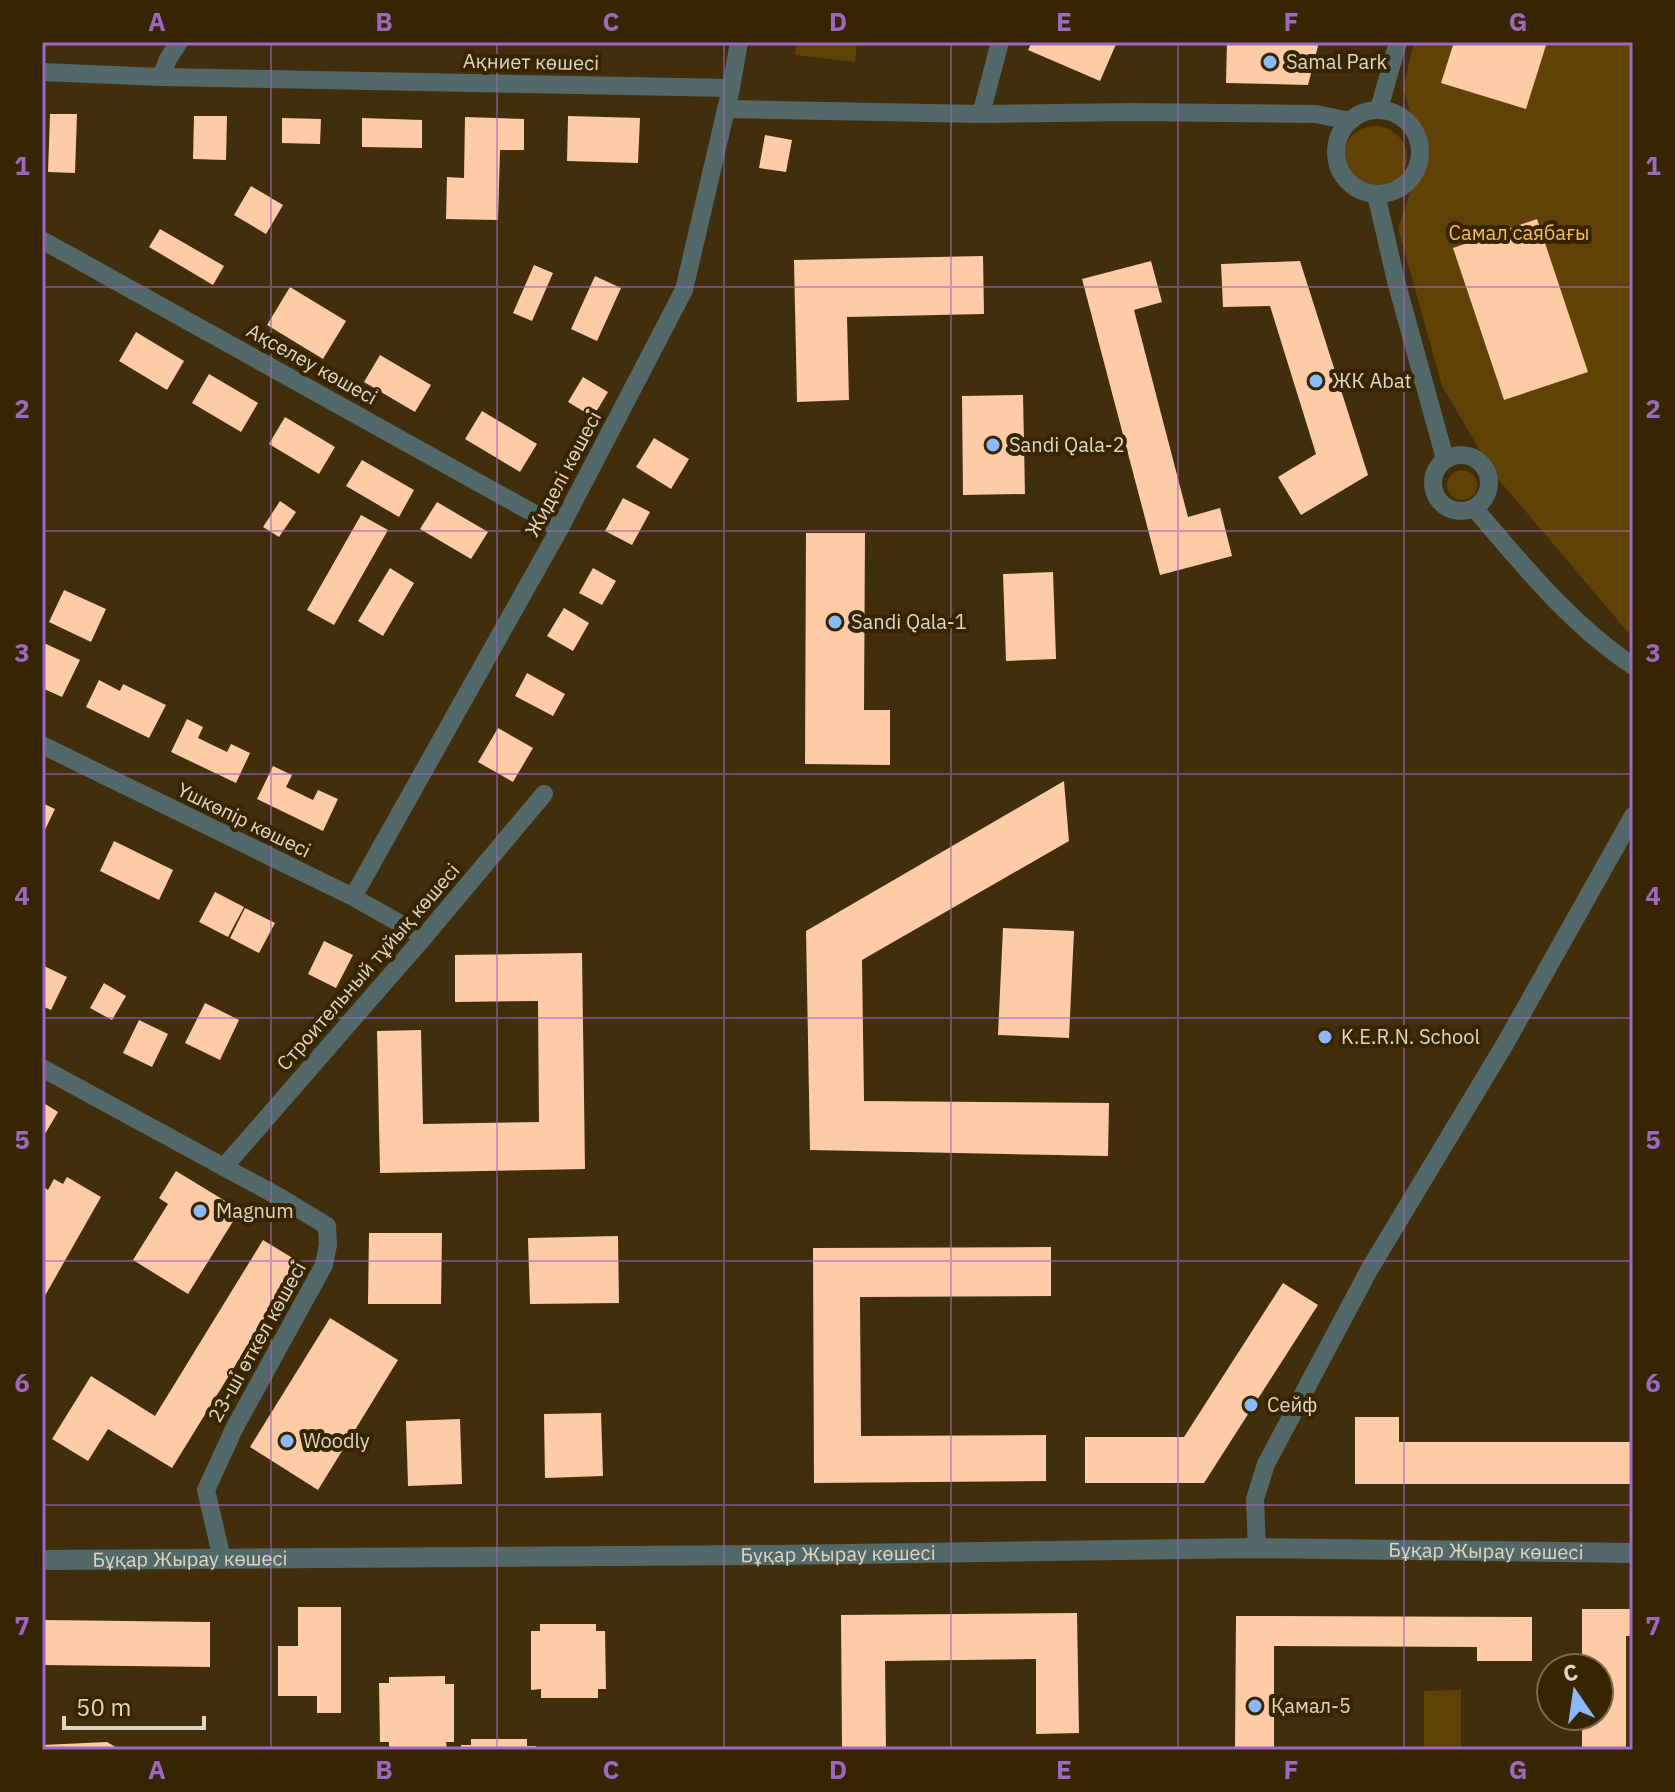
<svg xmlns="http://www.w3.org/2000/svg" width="1675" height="1792" viewBox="0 0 1675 1792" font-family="'IBM Plex Sans',sans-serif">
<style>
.green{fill:#604206}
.building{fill:#fecba7}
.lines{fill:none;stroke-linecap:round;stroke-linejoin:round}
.minor{stroke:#536868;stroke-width:18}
.tertiary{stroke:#536868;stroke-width:20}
.grid{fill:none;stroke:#9e67c0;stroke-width:2;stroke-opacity:0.55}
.poi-dot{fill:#8cb9fc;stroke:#372401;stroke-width:3}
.labels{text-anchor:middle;stroke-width:8;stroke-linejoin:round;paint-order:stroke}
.street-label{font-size:20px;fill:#e0d4c2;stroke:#372401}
.poi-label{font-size:20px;fill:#e0d4c2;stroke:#372401;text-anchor:start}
.park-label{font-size:20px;fill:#f4bd63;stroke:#372401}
.neatline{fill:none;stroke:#9e67c0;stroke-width:3}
.grid-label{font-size:26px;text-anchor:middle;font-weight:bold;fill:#9e67c0}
</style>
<rect width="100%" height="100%" fill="#412e0c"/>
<g class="green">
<path d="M796 42H857L855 62 795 55Z"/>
<path d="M1414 42H1633V634L1627 631 1493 473 1442 386 1398 228 1423 155 1403 88Z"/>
<circle cx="1375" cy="158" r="32"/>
<circle cx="1462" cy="485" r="15"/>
<path d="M1461 1690V1750H1424V1691Z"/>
</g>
<g class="building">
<path d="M1032 42H1117L1100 81 1028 50Z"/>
<path d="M1227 42H1319L1308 85 1226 83Z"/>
<path d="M1454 42H1547L1526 109 1441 83Z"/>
<path d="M50 114H77L75 173 48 172Z"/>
<path d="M194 116H227L226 160 193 159Z"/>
<path d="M568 116 640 118 638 163 567 161Z"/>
<path d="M465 117 524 119V150H500L498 220 446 219 447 177 464 178Z"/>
<path d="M282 118 321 119 320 144 282 143Z"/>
<path d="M362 118 422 120V148L362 147Z"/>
<path d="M765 135 792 140 786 172 759 168Z"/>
<path d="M251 186 283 205 266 234 234 215Z"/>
<path d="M1537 219 1588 372 1504 400 1453 248Z"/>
<path d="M160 229 224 266 213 285 149 247Z"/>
<path d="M983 256 984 314 847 317 849 400 797 402 794 260Z"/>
<path d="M1151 261 1162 302 1134 310 1188 517 1220 508 1232 556 1160 575 1082 279Z"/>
<path d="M1300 261 1368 475 1301 515 1278 477 1316 454 1270 306 1223 307 1221 264Z"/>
<path d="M534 265 553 273 532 321 513 313Z"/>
<path d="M595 276 621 288 597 341 571 329Z"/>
<path d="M290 287 346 321 323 359 267 325Z"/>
<path d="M136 332 184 361 167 390 119 361Z"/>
<path d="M380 355 431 385 415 412 364 382Z"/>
<path d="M209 374 258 403 241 432 192 403Z"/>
<path d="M583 377 608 392 593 417 568 402Z"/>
<path d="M1023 395 1025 494 963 495 962 396Z"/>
<path d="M482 411 537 444 520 472 465 439Z"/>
<path d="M285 417 335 447 319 474 269 444Z"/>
<path d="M654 438 689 459 671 489 636 467Z"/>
<path d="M362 460 414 490 399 517 346 486Z"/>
<path d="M623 498 650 512 632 545 605 531Z"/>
<path d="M280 501 296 512 279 537 263 527Z"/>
<path d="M437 502 488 532 471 559 420 529Z"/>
<path d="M361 515 388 530 334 625 307 610Z"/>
<path d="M806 533H865L864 710H890V765L805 764Z"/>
<path d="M390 568 414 583 383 636 358 621Z"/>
<path d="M593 568 616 581 602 605 579 593Z"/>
<path d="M1053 572 1056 659 1006 661 1003 574Z"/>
<path d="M64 590 106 609 91 642 49 622Z"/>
<path d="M564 608 589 623 573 651 547 636Z"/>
<path d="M42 642 80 660 62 697 42 688Z"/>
<path d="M527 673 565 694 553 716 515 696Z"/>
<path d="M99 680 120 691 123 684 166 705 149 738 86 707Z"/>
<path d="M187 719 203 727 198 738 227 752 231 744 250 753 236 783 171 752Z"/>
<path d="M498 728 533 748 513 782 478 762Z"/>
<path d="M273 766 292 775 286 787 313 800 318 790 338 799 323 831 257 799Z"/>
<path d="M1064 781 1069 841 862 960 864 1101 1109 1103 1108 1156 810 1150 806 931Z"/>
<path d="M42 803 55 809 42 836Z"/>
<path d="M114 841 173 870 159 900 100 871Z"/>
<path d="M215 892 244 907 228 937 199 922Z"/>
<path d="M245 908 275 923 259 953 230 938Z"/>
<path d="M1003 928 1074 931 1069 1038 998 1035Z"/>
<path d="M324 941 353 955 336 988 308 974Z"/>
<path d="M582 953 585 1169 380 1173 377 1031 421 1030 423 1124 539 1122 538 1001 455 1002V955Z"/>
<path d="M42 965 67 977 51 1010 42 1006Z"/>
<path d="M104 983 126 996 112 1020 90 1008Z"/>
<path d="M205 1003 239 1020 220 1060 185 1043Z"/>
<path d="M139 1020 168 1034 152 1067 123 1053Z"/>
<path d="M42 1102 58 1112 42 1139Z"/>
<path d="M176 1171 240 1210 188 1294 133 1260 168 1204 159 1198Z"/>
<path d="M67 1177 101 1197 42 1301V1186L48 1190 54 1179 63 1184Z"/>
<path d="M369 1233H442L441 1304H368Z"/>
<path d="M618 1236 619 1303 530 1304 528 1238Z"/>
<path d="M263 1240 299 1262 172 1468 108 1429 88 1461 52 1439 91 1376 155 1416Z"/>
<path d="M1051 1247V1296L860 1297 861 1436 1046 1435V1481L814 1483 813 1248Z"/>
<path d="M1283 1283 1318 1305 1204 1483H1085V1437H1184Z"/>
<path d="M330 1318 398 1360 318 1490 250 1447Z"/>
<path d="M601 1413 603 1476 545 1478 544 1414Z"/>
<path d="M1355 1417H1399V1442H1633V1484H1355Z"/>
<path d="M460 1419 462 1484 408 1486 406 1421Z"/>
<path d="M298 1607H341V1713H317V1696H278V1646H298Z"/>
<path d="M1582 1609H1633V1636H1626V1750H1582V1716H1599V1668H1582Z"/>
<path d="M1077 1613 1079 1733 1036 1734V1659L885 1661 886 1750H842L841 1615Z"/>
<path d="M1236 1616 1532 1617V1661H1477V1647L1274 1646V1750H1235Z"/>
<path d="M42 1620 210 1622V1667L42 1665Z"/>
<path d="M540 1624H596V1631H605L606 1689H598V1698H541V1689L531 1690V1631H540Z"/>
<path d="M445 1676V1684H454V1742H446L447 1750H389V1742H380L379 1683H389V1677Z"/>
<path d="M471 1739H527V1746H536V1750H461V1745H471Z"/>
<path d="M107 1742 121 1750H42V1745Z"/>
</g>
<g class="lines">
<g class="minor">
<path d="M42 72 161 77 731 88"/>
<path d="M161 77 168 59 179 42"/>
<path d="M727 109 981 114 1132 112 1316 114 1350 121"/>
<path d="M1379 109 1398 42"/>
<circle cx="1378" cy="152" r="42"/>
<path d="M981 114 1000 42"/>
<path d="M1376 194 1396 281 1445 459"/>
<path d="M42 240 560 528"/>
<circle cx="1461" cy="483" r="28"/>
<path d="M1474 508C1523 565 1570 624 1633 666"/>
<path d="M42 745 353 897 424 937"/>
<path d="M353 897 560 528 684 290 731 88 739 42"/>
<path d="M42 1068 281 1198 327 1226 328 1245 324 1265 235 1427 206 1490 222 1559"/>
<path d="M224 1167 424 937 544 794"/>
<path d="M1257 1548 1255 1499 1266 1464 1369 1270 1505 1044 1633 816"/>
</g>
<path class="tertiary" id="s1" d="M42 1560 775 1555 1257 1548 1633 1553"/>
</g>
<path class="grid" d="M271 42V1750M497 42V1750M724 42V1750M951 42V1750M1178 42V1750M1404 42V1750M42 287H1633M42 531H1633M42 774H1633M42 1018H1633M42 1261H1633M42 1505H1633"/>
<g class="poi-dot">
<circle cx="1270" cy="62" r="8"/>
<circle cx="1316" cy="381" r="8"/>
<circle cx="993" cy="445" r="8"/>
<circle cx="835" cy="622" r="8"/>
<circle cx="1325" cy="1037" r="8"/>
<circle cx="200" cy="1211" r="8"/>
<circle cx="1251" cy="1405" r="8"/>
<circle cx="287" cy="1441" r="8"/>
<circle cx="1255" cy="1706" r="8"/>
</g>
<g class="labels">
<g class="street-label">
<text transform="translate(531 62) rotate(1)" y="7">Ақниет көшесі</text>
<text transform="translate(312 364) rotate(29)" y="7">Ақселеу көшесі</text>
<text transform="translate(563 474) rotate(-62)" y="7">Жиделі көшесі</text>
<text transform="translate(244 820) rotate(26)" y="7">Үшкөпір көшесі</text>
<text transform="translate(368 967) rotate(-49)" y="7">Строительный тұйық көшесі</text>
<text transform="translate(257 1342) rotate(-61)" y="7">23-ші өткел көшесі</text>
<text dy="7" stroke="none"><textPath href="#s1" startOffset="1444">Бұқар Жырау көшесі</textPath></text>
<text dy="7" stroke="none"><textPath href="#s1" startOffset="796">Бұқар Жырау көшесі</textPath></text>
<text dy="7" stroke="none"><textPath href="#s1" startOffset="148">Бұқар Жырау көшесі</textPath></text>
</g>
<g class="poi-label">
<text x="1286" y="69">Samal Park</text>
<text x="1332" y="388">ЖК Abat</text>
<text x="1009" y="452">Sandi Qala-2</text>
<text x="851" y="629">Sandi Qala-1</text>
<text x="1341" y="1044">K.E.R.N. School</text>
<text x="216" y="1218">Magnum</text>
<text x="1267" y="1412">Сейф</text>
<text x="303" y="1448">Woodly</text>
<text x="1271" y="1713">Қамал-5</text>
</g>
<g class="park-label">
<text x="1519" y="240">Самал саябағы</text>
</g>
</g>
<rect width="1675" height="1792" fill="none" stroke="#372401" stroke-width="88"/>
<g transform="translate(1575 1692) rotate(347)"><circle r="38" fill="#372401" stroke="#7b6a4e" stroke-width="2"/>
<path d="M0-6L14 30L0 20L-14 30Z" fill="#8cb9fc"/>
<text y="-12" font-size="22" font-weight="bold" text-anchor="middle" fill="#e0d4c2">С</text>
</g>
<path d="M64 1716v12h140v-12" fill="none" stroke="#e0d4c2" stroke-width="4"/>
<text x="76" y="1716" font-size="24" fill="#e0d4c2" stroke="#372401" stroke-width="6" paint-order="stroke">50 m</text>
<rect x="44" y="44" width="1587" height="1704" class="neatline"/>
<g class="grid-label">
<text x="157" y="31">A</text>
<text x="384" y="31">B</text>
<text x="611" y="31">C</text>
<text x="838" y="31">D</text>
<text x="1064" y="31">E</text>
<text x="1291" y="31">F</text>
<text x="1518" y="31">G</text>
<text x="22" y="175">1</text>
<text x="1653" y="175">1</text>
<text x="22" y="418">2</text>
<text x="1653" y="418">2</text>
<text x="22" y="662">3</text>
<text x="1653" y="662">3</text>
<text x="22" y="905">4</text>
<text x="1653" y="905">4</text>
<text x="22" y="1149">5</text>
<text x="1653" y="1149">5</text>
<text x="22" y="1392">6</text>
<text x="1653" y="1392">6</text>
<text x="22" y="1635">7</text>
<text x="1653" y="1635">7</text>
<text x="157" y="1779">A</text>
<text x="384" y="1779">B</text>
<text x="611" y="1779">C</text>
<text x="838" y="1779">D</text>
<text x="1064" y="1779">E</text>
<text x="1291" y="1779">F</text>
<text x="1518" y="1779">G</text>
</g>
</svg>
